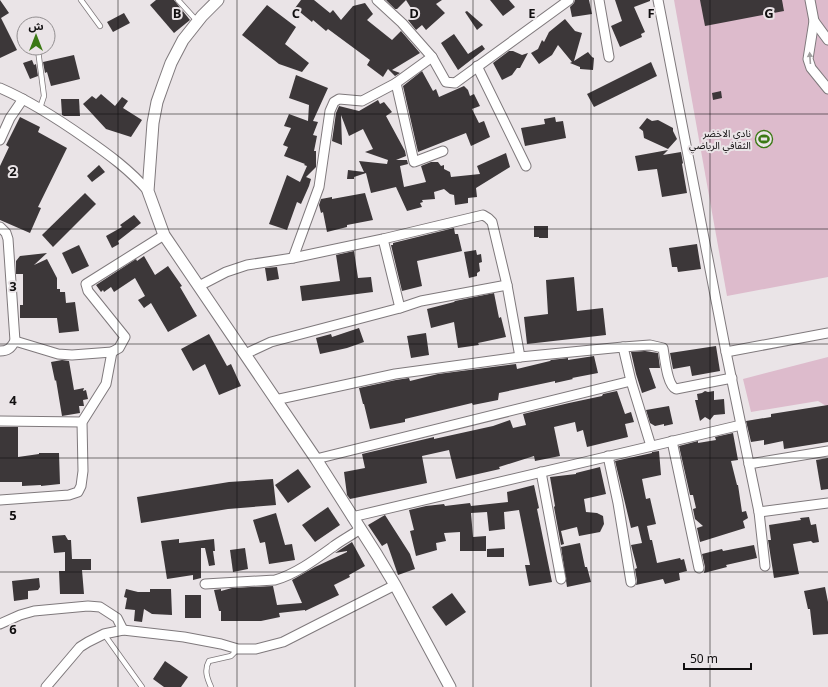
<svg xmlns="http://www.w3.org/2000/svg" width="828" height="687" viewBox="0 0 828 687" font-family="Georgia,'Noto Sans Arabic',serif">
<style>
.green{fill:#dbc}
.building{fill:#3c3739}
.lines{fill:none;stroke-linecap:round;stroke-linejoin:round}
.service-casing{stroke:#7f797c;stroke-width:6}
.minor-casing{stroke:#7f797c;stroke-width:11}
.tertiary-casing{stroke:#7f797c;stroke-width:13}
.service{stroke:#fff;stroke-width:4.5}
.minor{stroke:#fff;stroke-width:9}
.tertiary{stroke:#fff;stroke-width:11}
.oneway{fill:#a09f9f}
.grid{fill:none;stroke:#110f10;stroke-width:1;stroke-opacity:0.55}
.labels{text-anchor:middle;stroke-width:4;stroke-linejoin:round;paint-order:stroke}
.poi-label{font-size:10px;fill:#110f10;stroke:#eae4e7;text-anchor:end}
.grid-label{font-size:13px;text-anchor:middle;font-weight:bold;fill:#110f10;stroke:#eae4e7;stroke-width:4;stroke-linejoin:round;paint-order:stroke}
</style>
<rect width="100%" height="100%" fill="#eae4e7"/>
<g class="green">
<path d="M674 0H828V277L727 296Z"/>
<path d="M828 357V407L818 401 751 412 743 379Z"/>
</g>
<g class="building">
<path d="M0 0 9 13 1 18 17 50 0 58Z"/>
<path d="M156 0H174L190 20 174 33 150 5Z"/>
<path d="M301 0H314L330 13 333 10 341 20 353 6 365 3 373 14 367 20 392 40 401 31 420 53 392 70 400 73 395 76 388 69 383 77 367 65 370 60 328 29 326 31 313 20 312 22 295 8Z"/>
<path d="M386 0H442L436 4 445 13 426 30 422 25 416 30 408 20 416 16 406 0 397 9H395Z"/>
<path d="M490 0H509L515 7 503 16Z"/>
<path d="M575 0H589L592 14 572 17 570 7 574 3Z"/>
<path d="M615 0H650V1L634 7 645 32 641 34 642 37 620 47 611 26 622 21Z"/>
<path d="M700 0H782L784 11 705 26Z"/>
<path d="M267 5 296 27 285 44 309 63 302 72 279 64 242 35Z"/>
<path d="M467 11 483 25 477 30 465 12Z"/>
<path d="M124 13 130 23 113 32 107 22Z"/>
<path d="M565 19 575 31 582 33 574 61 588 52 592 57 594 58 593 70 580 69V67L570 63 572 62 558 45 552 55 539 64 531 53 538 49 542 40 544 42 549 32Z"/>
<path d="M454 34 468 54 482 45 485 49 458 70 441 43Z"/>
<path d="M509 51H513L522 55 528 53 520 68H517L512 75 502 80 493 63Z"/>
<path d="M74 55 80 79 51 86 47 72 45 73 43 62Z"/>
<path d="M32 60 34 65 36 64 38 76 30 79 23 63Z"/>
<path d="M651 62 657 76 594 107 587 94Z"/>
<path d="M422 71 433 91 436 89 439 97 464 86 468 90 470 96 474 94 480 106 472 109 479 123 484 121 490 137 471 146 466 133 418 152 403 86Z"/>
<path d="M296 75 328 88 313 121 318 122 313 135 317 136 314 151H316V167L306 177 311 179 309 186 301 204 297 202 287 230 269 224 287 175 300 182 307 166 304 165 305 164 284 156 288 147 283 145 291 128 284 126 289 114 308 121 309 105 289 98Z"/>
<path d="M721 91 722 98 713 100 712 93Z"/>
<path d="M101 94 115 106 122 97 128 101 123 108 142 120 131 137 106 129 83 104 92 96 96 99Z"/>
<path d="M61 99H79L80 116H64L62 115Z"/>
<path d="M378 100 380 104 384 102 392 112 386 116 405 151 406 156 396 160H407L408 164 400 166 404 187 426 182 421 166 431 162H438L441 166 444 165V169L450 172 451 177 480 174 477 166 506 153 510 167 476 188 477 197 468 198V203L455 205 454 195 450 194 444 189 434 192 435 199 422 200 423 202 420 203 422 207 407 211 396 187 371 193 366 173 354 177V179H347L348 170 364 172 359 161 387 164 388 160 365 152 373 149 363 129 349 136 341 115 342 145 332 141 336 113 339 106 359 111Z"/>
<path d="M20 117 40 127 38 132 67 148 38 207 41 208 30 233 0 220V166L9 147 6 145Z"/>
<path d="M555 117 556 122 563 121 566 138 525 146 521 128 545 124 544 119Z"/>
<path d="M647 118 652 121 658 120 673 128V131L677 139 668 149 644 138 643 131 639 128Z"/>
<path d="M668 150 663 155 681 152 683 163 682 164 687 193 662 197 657 169 638 171 635 156Z"/>
<path d="M99 165 105 172 92 182 87 176Z"/>
<path d="M85 193 96 204 53 247 42 235Z"/>
<path d="M365 193 373 220 347 225V227L327 232 323 212 321 213 319 205 321 199 332 197V199Z"/>
<path d="M134 215 141 223 118 241 119 244 112 248 106 236 122 227 120 225Z"/>
<path d="M534 226H548V238H539V237H534Z"/>
<path d="M454 228 455 234H458L462 251 417 261 422 286 402 291 391 245H393V243Z"/>
<path d="M697 244 701 269 678 272 677 267H672L669 248Z"/>
<path d="M79 245 89 266 72 274 62 253Z"/>
<path d="M476 250 477 255 481 254 482 262 479 263 480 271 477 273V276L469 278 464 252Z"/>
<path d="M354 251 358 278 371 277 373 292 302 301 300 286 340 281 336 255Z"/>
<path d="M47 253 34 265 47 259 57 278V289H60V292H65L66 303 75 302 79 331 59 333 57 318H20V305H23V274H16V261L20 256Z"/>
<path d="M144 256 155 275 168 266 182 286 180 287 197 316 168 332 151 303 144 308 138 300 145 296 135 278 114 292 111 287 104 292 103 290 101 292 96 285 136 259 137 261Z"/>
<path d="M277 267 279 279 267 281 265 268Z"/>
<path d="M574 277 577 311 603 308 606 335 527 344 524 317 548 314 546 280Z"/>
<path d="M494 293 499 318 501 317 506 337 478 343 479 345 458 348 454 322 431 328 427 309 454 302 455 301Z"/>
<path d="M359 328 364 342 347 348 320 354 316 338 331 334 332 337Z"/>
<path d="M426 333 429 355 411 358 407 336Z"/>
<path d="M209 334 227 366 231 364 241 386 219 395 205 364 193 371 181 349Z"/>
<path d="M716 346 720 371 692 376 690 366 673 369 670 353Z"/>
<path d="M645 351 658 353 660 368H649L656 388 642 393 636 374 631 352Z"/>
<path d="M594 356 598 373 572 378 573 379 555 383V381L499 393 498 400 473 405 472 403 405 419V422L370 429 364 404H363L359 388 396 380 409 378 410 381 438 374 516 364 517 369 550 361 551 360 568 358V360Z"/>
<path d="M62 360 69 361 74 390 84 388 83 391 86 390 88 399 83 400 84 406H79L80 413 62 416 56 380 55 381 51 362Z"/>
<path d="M617 391 625 414 631 412 634 422 625 424 628 437 587 447 583 430 577 432 575 422 554 427 560 456 535 461 534 456 499 467 500 469 456 479 449 450 422 456 427 483 350 499 347 495 344 472 365 468 362 454 434 437V439L493 426 510 420 513 428 526 425 523 414 569 403 602 396 603 394Z"/>
<path d="M705 391 708 392 714 391V400L724 399 725 414 714 415 710 420 705 417 700 421 695 400H698L697 394 702 393Z"/>
<path d="M828 405V442L784 449 783 441 764 445V440L751 442 746 421 771 417V414Z"/>
<path d="M669 406 673 424 664 426V424L655 426 650 423 646 410Z"/>
<path d="M0 427H18V457L39 454V453H59L60 484 41 486V485L22 486V482H0Z"/>
<path d="M733 433 738 460 731 461 737 485H738L742 512 746 511 748 518 743 521 745 528 700 542 697 528 703 526 695 519 693 509 696 508 693 495H690L679 446 698 441V443L716 440 715 437Z"/>
<path d="M659 451 661 475 642 479 646 499 650 498 656 524 647 526 650 540H652L657 563 680 558 681 560 684 559 687 571 679 573 680 580 665 584 663 579 636 585 637 581 635 569 637 568 631 545 642 543 638 526 631 528 615 461 652 453V452Z"/>
<path d="M828 458V489L821 490 816 460Z"/>
<path d="M600 467 606 494 584 499 586 512 597 513 603 516 604 524 600 532 579 536 577 527 561 531 564 544 561 545 554 507 555 506 550 477 576 474V473Z"/>
<path d="M298 469 311 487 288 503 275 485Z"/>
<path d="M273 479 276 505 228 509 141 523 137 497 229 482Z"/>
<path d="M534 485 539 508 537 509 552 582 529 586 525 565H530L519 510 504 512 505 529 489 531 487 512 471 513 473 537 486 536V551H460V532L444 533 446 541 436 543 437 550 416 556 410 531 414 530 409 510 426 506 444 504 445 506 470 503 471 506 508 502 507 492Z"/>
<path d="M328 507 340 525 315 542 302 525Z"/>
<path d="M276 513 285 545 292 544 295 560 269 564 265 542 260 543 253 520Z"/>
<path d="M385 515 410 554 415 569 398 575 387 543 382 546 368 525Z"/>
<path d="M809 517 811 525 816 524 819 542 813 543 811 541 793 544 799 574 774 578 768 540H771L769 525 801 520 800 518Z"/>
<path d="M65 535 68 540H71L72 559H91V570H82L84 594H60L59 571H65V552L54 553 52 536Z"/>
<path d="M179 539V543L214 539 215 551H213L215 565 209 566 205 548H201V578L193 580V575L167 579 161 541Z"/>
<path d="M352 542 365 566 349 575 350 577 334 585 339 595 305 611V610L279 613 280 617 261 621H221V611H219L214 590 221 589V591L232 588 273 586 277 605 302 603 292 580 315 567 347 552V551L335 553Z"/>
<path d="M580 543 585 567H587L591 582 567 587 561 547Z"/>
<path d="M754 545 757 558 726 565 727 567 704 573 705 567 702 554 722 549 723 551Z"/>
<path d="M245 548 248 569 233 572 230 550Z"/>
<path d="M504 548V557H487V549Z"/>
<path d="M39 578 40 587 38 590 28 591V599L14 601 12 581Z"/>
<path d="M825 587 828 602V634L813 635 810 609H808L804 591Z"/>
<path d="M126 589 138 592H150V589H171L172 615 152 614 144 609 142 622 134 621 135 610 125 609 127 598 124 597Z"/>
<path d="M452 593 466 612 446 626 432 607Z"/>
<rect x="185" y="595" width="16" height="23"/>
<path d="M165 661 188 677 181 687H164L153 679Z"/>
</g>
<g class="lines">
<g class="service-casing">
<g id="service">
<path d="M81 0 100 26"/>
<path d="M178 0 197 21"/>
<path d="M38 50 44 96 40 108"/>
<path d="M104 634 142 687"/>
<path d="M211 687C207 678 204 670 209 661L231 656 238 649"/>
</g>
</g>
<g class="minor-casing">
<g id="minor">
<path d="M377 0 402 23 432 57 446 82 455 83 569 0"/>
<path d="M599 0 609 57"/>
<path d="M658 0 726 352 759 512 765 566"/>
<path d="M810 0 814 21 808 59 811 68 828 89"/>
<path d="M814 21 828 40"/>
<path d="M477 66 526 166"/>
<path d="M396 83 414 162 443 151"/>
<path d="M0 88C30 101 58 119 85 138 108 154 130 170 148 191"/>
<path d="M0 140 10 118 23 99"/>
<path d="M0 227 6 233 8 239 15 341"/>
<path d="M383 239 400 308"/>
<path d="M293 258 319 187 330 111 334 102 339 99 362 101 396 83 432 57"/>
<path d="M199 286 226 272 247 265 293 258 383 239 483 215 488 218 492 222 507 285 520 357"/>
<path d="M623 347 650 345 663 348C665 359 667 385 676 389L732 378"/>
<path d="M0 351C8 351 11 348 15 341L58 354 72 355 112 352"/>
<path d="M726 352 828 333"/>
<path d="M245 354 271 342 400 308 421 301 507 285"/>
<path d="M275 400 395 374 520 357 623 347 631 381 651 446"/>
<path d="M0 421 82 422"/>
<path d="M672 441 699 568"/>
<path d="M608 456 618 503 631 582"/>
<path d="M316 459 631 381"/>
<path d="M749 464 828 451"/>
<path d="M541 472 561 579"/>
<path d="M0 500 69 495 78 492 81 486 83 471 82 422 106 384 112 352 119 348 125 337 88 291 86 284 164 235"/>
<path d="M759 512 828 503"/>
<path d="M352 517 741 425"/>
<path d="M205 584 275 580C296 574 316 559 334 546 342 540 352 535 360 529"/>
<path d="M0 624 20 615 34 611 88 606 100 607 117 618 123 630"/>
<path d="M46 687 80 647 88 642 104 634 123 630 184 637 221 644 238 649H256L283 642 395 585"/>
</g>
</g>
<g class="tertiary-casing">
<path id="tertiary" d="M218 0 202 16 183 40 171 63 163 85 157 102 153 123 148 191 164 235 316 459 377 555 395 585 450 687"/>
</g>
<use href="#service" class="service"/>
<use href="#minor" class="minor"/>
<use href="#tertiary" class="tertiary"/>
</g>
<defs><path id="oneway-solid" d="M-6-.8H1V-3.2L6.5 0L1 3.2V.8H-6Z"/></defs>
<use class="oneway" href="#oneway-solid" transform="translate(810 58) rotate(-94)"/>
<path class="grid" d="M118 0V687M237 0V687M355 0V687M473 0V687M591 0V687M710 0V687M0 114H828M0 229H828M0 344H828M0 458H828M0 572H828"/>
<defs>
<g id="stadium-ring" transform="scale(0.9)"><circle r="9.5" fill="#eae4e7" stroke="#3b7914" stroke-width="1.5"/><path d="M0-5a6.5 5 0 1 0 0 10a6.5 5 0 1 0 0-10ZM-3.5-1.8h7v3.6h-7Z" fill="#3b7914"/></g>
</defs>
<g fill-rule="evenodd">
<use href="#stadium-ring" x="764" y="139"/>
</g>
<g class="labels">
<g class="poi-label">
<text x="751" y="137">نادي الاخضر<tspan x="751" dy="12">الثقافي الرياضي</tspan></text>
</g>
</g>
<g class="grid-label">
<text x="177" y="18">B</text>
<text x="296" y="18">C</text>
<text x="414" y="18">D</text>
<text x="532" y="18">E</text>
<text x="651" y="18">F</text>
<text x="769" y="18">G</text>
<text x="13" y="176">2</text>
<text x="13" y="291">3</text>
<text x="13" y="405">4</text>
<text x="13" y="520">5</text>
<text x="13" y="634">6</text>
</g>
<g transform="translate(36 36)"><circle r="19" fill="#eae4e7" stroke="#938f91"/>
<path d="M0-3L7 15L0 10L-7 15Z" fill="#3b7914"/>
<text y="-6" font-size="11" font-weight="bold" text-anchor="middle" fill="#110f10">ش</text>
</g>
<path d="M684 663v6h67v-6" fill="none" stroke="#110f10" stroke-width="2"/>
<text x="690" y="663" font-size="12" fill="#110f10" stroke="#eae4e7" stroke-width="3" paint-order="stroke">50 m</text>
</svg>
